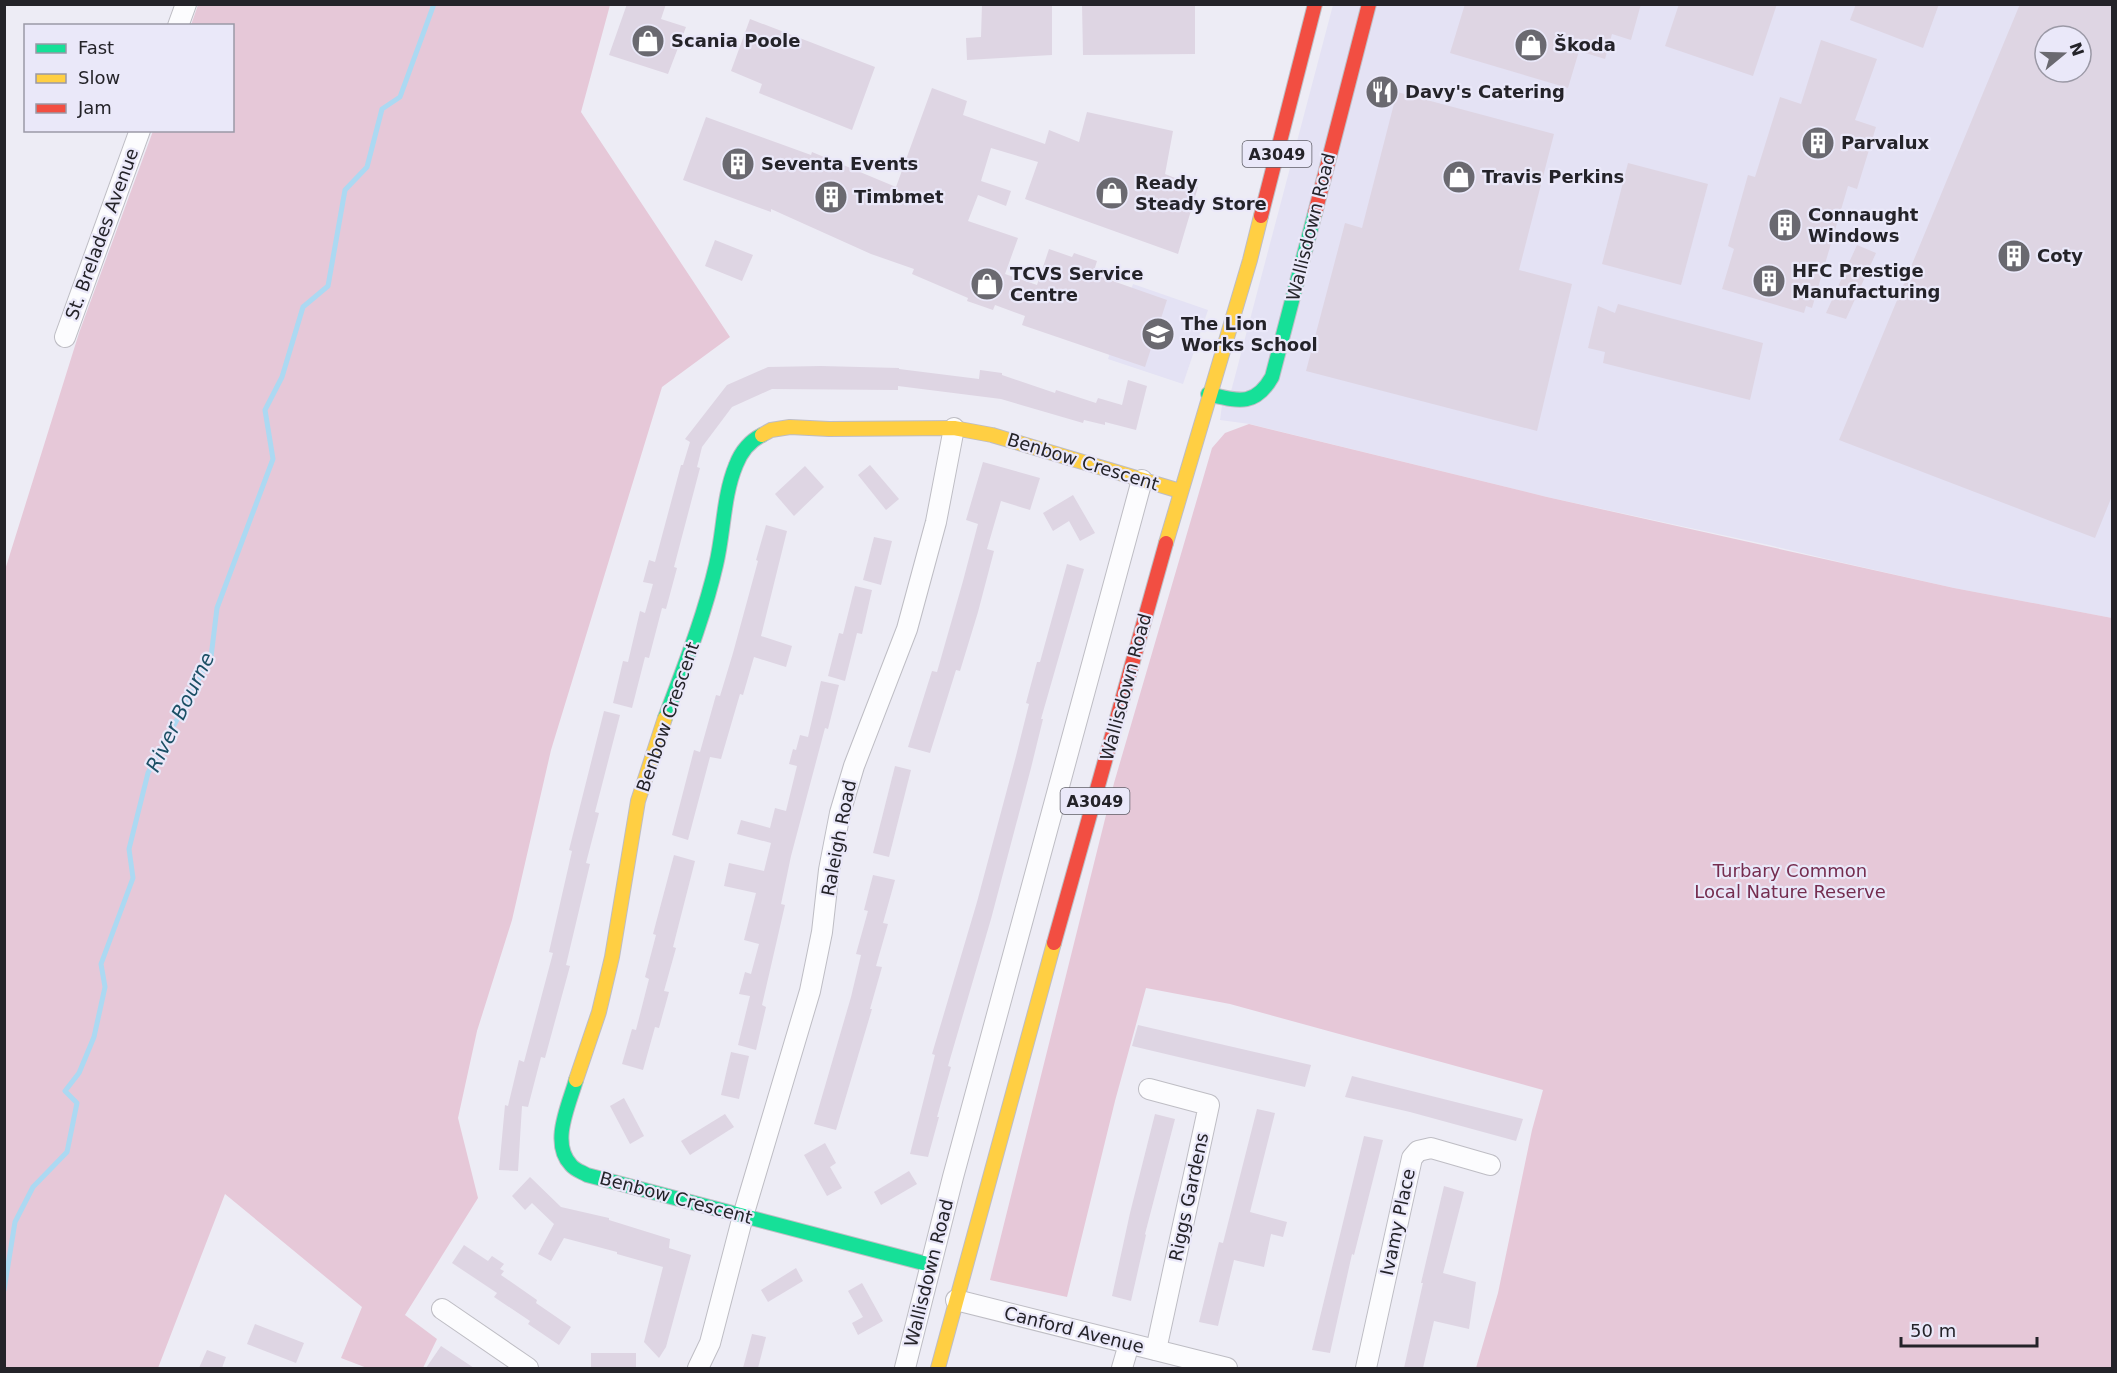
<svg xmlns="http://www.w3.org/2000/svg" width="2117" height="1373" viewBox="0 0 2117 1373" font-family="'DejaVu Sans',sans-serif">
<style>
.built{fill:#e4e2f4;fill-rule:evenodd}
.green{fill:#e6c8d8}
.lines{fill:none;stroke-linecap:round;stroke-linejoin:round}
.stream{stroke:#acd9f2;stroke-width:5}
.building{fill:#ded5e3;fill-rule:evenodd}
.street-casing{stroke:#bebdc4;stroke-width:22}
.fast-casing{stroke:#bebdc4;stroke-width:16}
.slow-casing{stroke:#bebdc4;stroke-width:16}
.jam-casing{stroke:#bebdc4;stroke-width:16}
.street{stroke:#fcfcfe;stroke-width:20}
.fast{stroke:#16e098;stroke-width:14}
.slow{stroke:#ffcf43;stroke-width:14}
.jam{stroke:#f24e42;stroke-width:14}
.labels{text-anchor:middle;stroke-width:4.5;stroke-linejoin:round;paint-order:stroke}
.shield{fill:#eae8f9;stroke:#5f5e67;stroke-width:1.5}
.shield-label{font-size:16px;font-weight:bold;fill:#242329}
.poi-label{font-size:18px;font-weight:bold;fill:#242329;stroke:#eae8f9;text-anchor:start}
.street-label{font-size:18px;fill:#242329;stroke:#eae8f9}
.park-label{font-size:18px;fill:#752d4f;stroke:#eae8f9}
.water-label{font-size:20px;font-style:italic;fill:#1b4f65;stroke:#eae8f9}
</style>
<rect width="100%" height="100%" fill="#edecf5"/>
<g class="built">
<path d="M1333 5H2112V618L1954 588 1840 562 1769 545 1547 497 1250 424 1220 420 1223 398 1229 399ZM2045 36H2081V72H2045Z"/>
<path d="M1133 284 1208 310 1183 384 1108 359Z"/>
</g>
<g class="green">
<path d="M198 5H610L581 112 730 337 662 387 551 750 512 920 477 1031 458 1118 478 1198 405 1315 437 1339 423 1368H367L341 1358 362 1307 225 1194 158 1368H5V570L79 333 153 131 232 130V26L191 25Z"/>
<path d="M1249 424 1547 497 1954 588 2112 618V1368H1476L1498 1293 1532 1130 1543 1090 1230 1004 1146 988 1115 1101 1067 1297 990 1280 1114 783 1212 448 1225 433Z"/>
</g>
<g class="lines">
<path class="stream" d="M4 1290 15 1222 33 1187 67 1152 77 1103 65 1091 79 1073 94 1037 105 987 101 964 133 878 129 849 148 773 211 657 217 608 273 459 265 410 282 377 303 307 328 286 345 190 367 167 382 109 400 97 434 4"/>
</g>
<g class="building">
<path d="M627 4H666L661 19 686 27 668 74 609 55Z"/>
<path d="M982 4H1052V55L967 60 966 38 981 37Z"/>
<path d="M1082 4H1195V54L1083 55Z"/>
<path d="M1465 4H1641L1631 40 1612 34 1605 59 1579 51 1568 88 1450 53Z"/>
<path d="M1679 4H1777L1753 76 1665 46Z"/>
<path d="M1856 4H1939L1923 48 1850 20Z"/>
<path d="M2020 4H2112V496L2095 538 1839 440ZM2045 36H2081V72H2045Z"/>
<path d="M750 19 875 67 852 130 759 93 762 84 731 71Z"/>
<path d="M1821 40 1877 59 1855 120 1876 127 1857 189 1848 186 1812 308 1806 306 1804 313 1722 289 1734 249 1728 246 1748 175 1755 177 1780 97 1801 104Z"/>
<path d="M932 88 967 101 963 115 1045 144 1049 130 1079 142 1087 112 1173 131 1165 174 1198 187 1178 254 1025 199 1038 162 991 148 981 181 1011 191 1006 206 978 195 968 221 1018 238 1005 274 1037 285 1049 249 1072 257 1074 253 1097 261 1093 274 1167 300 1145 367 1022 325 1025 316 995 305 993 310 967 301 968 298 912 274 914 269 871 254 771 209V212L683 180 706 117 811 155 812 152 896 187Z"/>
<path d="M1397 92 1554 134 1519 270 1572 284 1537 431 1306 371 1345 223 1362 228Z"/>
<path d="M1628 163 1708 184 1681 285 1602 264Z"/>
<path d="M715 240 753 255 742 281 705 266Z"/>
<path d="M1857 245 1876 253 1846 319 1826 313Z"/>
<path d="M1618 304 1763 343 1750 400 1603 363 1605 352 1588 348 1598 306 1615 313Z"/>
<path d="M821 366 899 368V369L979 379 980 370 1002 373V375L1055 393 1056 390 1096 403 1098 398 1122 405 1128 380 1147 386 1136 430 1105 422V425L1084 420 1083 423 1001 399 898 386V390L772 389 732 407 702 447 697 467 700 468 674 567 677 568 666 609 662 608 649 658 645 657 632 708 613 703 623 661 628 662 640 611 645 613 653 584 643 582 649 560 655 562 681 465H683L690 442 685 439 727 385 768 367Z"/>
<path d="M983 462 1040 478 1030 510 1001 501 987 549 994 551 978 612 960 671 956 670 930 753 908 747 932 671 937 672 963 581 978 524 966 520Z"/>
<path d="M870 465 899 499 886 510 858 475Z"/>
<path d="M805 466 824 487 794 516 775 494Z"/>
<path d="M1073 495 1095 533 1080 541 1069 521 1053 531 1043 513Z"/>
<path d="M766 525 787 531 761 636 792 646 786 667 754 657 743 695 740 694 721 759 710 757 688 840 672 835 694 750 700 752 716 695 720 696 733 653 758 561 756 560Z"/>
<path d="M874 537 892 541 881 585 863 580Z"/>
<path d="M1067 564 1084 569 1041 719H1043L1031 768 991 919 948 1066 951 1067 937 1117H939L928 1157 910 1154 935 1055 932 1054 977 902 1016 756 1029 704 1026 703 1037 662H1040Z"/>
<path d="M855 586 872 590 862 634 857 633 845 681 828 676 839 633 843 634Z"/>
<path d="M821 681 839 685 828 729 825 728 791 856 781 904 785 905 762 1005 766 1007 756 1050 738 1045 750 996 739 994 745 972 751 974 759 944 744 940 756 893 724 886 729 863 764 871 771 843 737 834 741 820 770 828 775 808 786 811 797 766 789 764 793 749 796 750 800 735 808 737Z"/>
<path d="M604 711 620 715 595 812 599 813 586 863 590 864 566 965 570 966 545 1058 541 1057 528 1107 522 1106 518 1171 499 1170 505 1105 508 1106 519 1060 524 1062 553 953 549 952 572 851 569 850Z"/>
<path d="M895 766 911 770 889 857 873 853Z"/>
<path d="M674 855 695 861 673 947 676 948 664 991 669 992 659 1028 655 1027 643 1070 622 1064 632 1029 636 1030 649 979 645 977 656 935 653 934Z"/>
<path d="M873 875 895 880 883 923 888 924 876 966 882 967 870 1009H872L836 1130 814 1124 851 997 861 955 856 954 868 911 864 910Z"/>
<path d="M1138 1025 1311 1065 1305 1087 1132 1046Z"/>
<path d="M731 1052 749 1056 739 1099 721 1095Z"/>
<path d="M1352 1076 1523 1119 1516 1141 1410 1112 1345 1097Z"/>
<path d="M624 1098 644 1136 630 1144 610 1106Z"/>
<path d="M1257 1109 1275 1113 1250 1212 1287 1222 1283 1237 1271 1234 1264 1267 1234 1260 1218 1326 1199 1322 1219 1242 1223 1243Z"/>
<path d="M725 1114 734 1127 690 1155 681 1141Z"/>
<path d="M1155 1114 1175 1119 1145 1234 1146 1235 1131 1301 1112 1296 1130 1213Z"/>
<path d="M1364 1136 1383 1140 1354 1255 1352 1254 1330 1353 1312 1350Z"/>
<path d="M825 1143 836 1163 830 1167 842 1188 827 1196 804 1155Z"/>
<path d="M909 1171 917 1184 881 1205 874 1192Z"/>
<path d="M530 1177 561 1207 609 1218V1220L670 1239 669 1248 691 1255 666 1347 659 1358 644 1342 663 1267 617 1254V1252L564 1238 551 1261 538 1254 554 1224 532 1203 525 1210 512 1196Z"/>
<path d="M1444 1186 1464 1192 1443 1273 1476 1282 1469 1329 1434 1321 1423 1368H1404L1423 1283H1421Z"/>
<path d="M464 1245 488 1261 492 1256 504 1264 500 1269 504 1271 501 1275 537 1300 536 1303 571 1327 559 1345 528 1324 530 1321 494 1297 497 1293 452 1263Z"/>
<path d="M796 1268 803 1281 768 1302 761 1290Z"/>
<path d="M862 1283 883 1321 858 1335 852 1323 863 1317 848 1291Z"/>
<path d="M255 1324 304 1343 296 1363 247 1344Z"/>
<path d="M752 1334 766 1337 758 1368H743Z"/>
<path d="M441 1346 474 1368H426Z"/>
<path d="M207 1350 226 1357 222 1368H199Z"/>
<rect x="591" y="1353" width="45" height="15"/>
</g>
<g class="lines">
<g class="street-casing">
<g id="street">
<path d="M178 26 186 4"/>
<path d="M65 337 140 130"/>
<path d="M1149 1089 1209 1105 1156 1350"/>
<path d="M956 1300 1227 1368"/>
<path d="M442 1309 528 1368"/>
<path d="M698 1368 710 1343 743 1216 810 991 822 932 829 870 840 813 854 766 907 629 936 522 954 428"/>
<path d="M905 1368 953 1177 1142 480"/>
<path d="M1122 1368 1129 1344"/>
<path d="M1366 1368 1412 1158 1418 1151 1431 1148 1490 1165"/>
</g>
</g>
<g class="fast-casing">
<g id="fast">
<path d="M1208 394C1238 401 1255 407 1272 377L1315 213"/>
<path d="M665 718C684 667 704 617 716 565 724 532 723 496 736 465 741 452 750 441 762 435"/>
<path d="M576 1080C569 1105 550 1143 571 1165 575 1170 582 1172 587 1175L931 1265"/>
</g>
</g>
<g class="slow-casing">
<g id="slow">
<path d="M762 435 771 430 790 427 829 429 954 428 992 435 1180 491"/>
<path d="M1166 543 1250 260 1261 216"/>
<path d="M576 1080 599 1012 612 957 638 801 665 718"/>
<path d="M938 1368 1054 943"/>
</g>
</g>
<g class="jam-casing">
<g id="jam">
<path d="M1315 213 1369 4"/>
<path d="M1261 216 1315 4"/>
<path d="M1054 943 1166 543"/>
</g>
</g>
<use href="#street" class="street"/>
<use href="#fast" class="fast"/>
<use href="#slow" class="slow"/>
<use href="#jam" class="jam"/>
</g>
<defs>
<g id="shop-disc" transform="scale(1.725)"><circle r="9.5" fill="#6a6970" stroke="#eae8f9"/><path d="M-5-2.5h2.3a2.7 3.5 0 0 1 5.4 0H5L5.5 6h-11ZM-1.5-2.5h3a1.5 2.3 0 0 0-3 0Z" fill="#fff"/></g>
<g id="restaurant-disc" transform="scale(1.725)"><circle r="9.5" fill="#6a6970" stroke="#eae8f9"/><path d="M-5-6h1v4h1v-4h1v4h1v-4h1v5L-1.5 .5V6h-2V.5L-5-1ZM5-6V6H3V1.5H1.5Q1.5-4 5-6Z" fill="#fff"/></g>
<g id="building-disc" transform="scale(1.725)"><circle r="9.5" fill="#6a6970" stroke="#eae8f9"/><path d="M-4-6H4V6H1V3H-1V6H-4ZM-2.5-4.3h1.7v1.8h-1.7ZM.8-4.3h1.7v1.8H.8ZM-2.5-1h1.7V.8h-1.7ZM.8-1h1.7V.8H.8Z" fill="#fff"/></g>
<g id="school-disc" transform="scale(1.725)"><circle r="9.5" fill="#6a6970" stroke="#eae8f9"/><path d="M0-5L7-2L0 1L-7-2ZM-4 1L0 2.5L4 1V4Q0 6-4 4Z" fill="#fff"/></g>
</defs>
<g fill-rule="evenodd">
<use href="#shop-disc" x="648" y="41"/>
<use href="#shop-disc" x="1531" y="45"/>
<use href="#restaurant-disc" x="1382" y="92"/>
<use href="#building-disc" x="1818" y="143"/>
<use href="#building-disc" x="738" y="164"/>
<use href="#shop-disc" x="1459" y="177"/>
<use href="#shop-disc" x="1112" y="193"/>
<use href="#building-disc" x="831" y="197"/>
<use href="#building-disc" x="1785" y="225"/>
<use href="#building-disc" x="2014" y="256"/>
<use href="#building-disc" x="1769" y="281"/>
<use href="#shop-disc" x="987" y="284"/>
<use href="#school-disc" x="1158" y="334"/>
</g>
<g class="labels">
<g class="shield">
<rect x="1242.5" y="141" width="69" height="26" rx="4.5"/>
<rect x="1060.5" y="788" width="69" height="26" rx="4.5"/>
</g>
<g class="shield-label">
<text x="1277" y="160">A3049</text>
<text x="1095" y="807">A3049</text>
</g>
<g class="poi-label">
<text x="671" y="47">Scania Poole</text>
<text x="1554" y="51">Škoda</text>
<text x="1405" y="98">Davy's Catering</text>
<text x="1841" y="149">Parvalux</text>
<text x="761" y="170">Seventa Events</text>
<text x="1482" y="183">Travis Perkins</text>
<text x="1135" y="189">Ready<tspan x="1135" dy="21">Steady Store</tspan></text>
<text x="854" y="203">Timbmet</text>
<text x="1808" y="221">Connaught<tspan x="1808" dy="21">Windows</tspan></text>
<text x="2037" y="262">Coty</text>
<text x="1792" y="277">HFC Prestige<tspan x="1792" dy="21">Manufacturing</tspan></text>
<text x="1010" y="280">TCVS Service<tspan x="1010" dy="21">Centre</tspan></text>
<text x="1181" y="330">The Lion<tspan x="1181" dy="21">Works School</tspan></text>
</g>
<g class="street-label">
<text transform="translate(1311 227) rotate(-76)" y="6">Wallisdown Road</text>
<text transform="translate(102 234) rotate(-70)" y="6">St. Brelades Avenue</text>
<text transform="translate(1083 462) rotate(17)" y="6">Benbow Crescent</text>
<text transform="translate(1126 687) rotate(-75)" y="6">Wallisdown Road</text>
<text transform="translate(668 717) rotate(-71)" y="6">Benbow Crescent</text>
<text transform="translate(839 838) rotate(-79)" y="6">Raleigh Road</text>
<text transform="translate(1189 1197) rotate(-78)" y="6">Riggs Gardens</text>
<text transform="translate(676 1198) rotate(15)" y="6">Benbow Crescent</text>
<text transform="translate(1398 1222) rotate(-78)" y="6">Ivamy Place</text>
<text transform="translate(929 1273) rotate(-76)" y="6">Wallisdown Road</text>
<text transform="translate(1074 1330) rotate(14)" y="6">Canford Avenue</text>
</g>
<g class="park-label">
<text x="1790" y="877">Turbary Common<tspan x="1790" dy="21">Local Nature Reserve</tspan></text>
</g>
<g class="water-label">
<text transform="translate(180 712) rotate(-64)" y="7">River Bourne</text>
</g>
</g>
<rect width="2117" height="1373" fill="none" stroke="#242329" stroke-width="12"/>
<rect x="24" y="24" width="210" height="108" fill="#eae8f9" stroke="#9b99a6" stroke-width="1.5"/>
<rect x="36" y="44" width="30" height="9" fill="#16e098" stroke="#9b99a6" stroke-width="1.5"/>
<text x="78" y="54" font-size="18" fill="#242329">Fast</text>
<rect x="36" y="74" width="30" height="9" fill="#ffcf43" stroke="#9b99a6" stroke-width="1.5"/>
<text x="78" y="84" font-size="18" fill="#242329">Slow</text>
<rect x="36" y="104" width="30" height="9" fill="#f24e42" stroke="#9b99a6" stroke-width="1.5"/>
<text x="78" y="114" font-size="18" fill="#242329">Jam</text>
<g transform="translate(2063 54) rotate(71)"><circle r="28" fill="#eae8f9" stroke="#9b99a6" stroke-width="1.5"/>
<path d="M0-4.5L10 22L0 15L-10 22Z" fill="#6a6970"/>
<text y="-9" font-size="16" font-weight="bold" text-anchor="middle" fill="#242329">N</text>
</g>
<path d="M1901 1337v9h136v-9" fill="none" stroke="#242329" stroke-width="3"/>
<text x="1910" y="1337" font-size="18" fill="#242329" stroke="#eae8f9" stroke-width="4.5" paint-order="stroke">50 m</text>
</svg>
